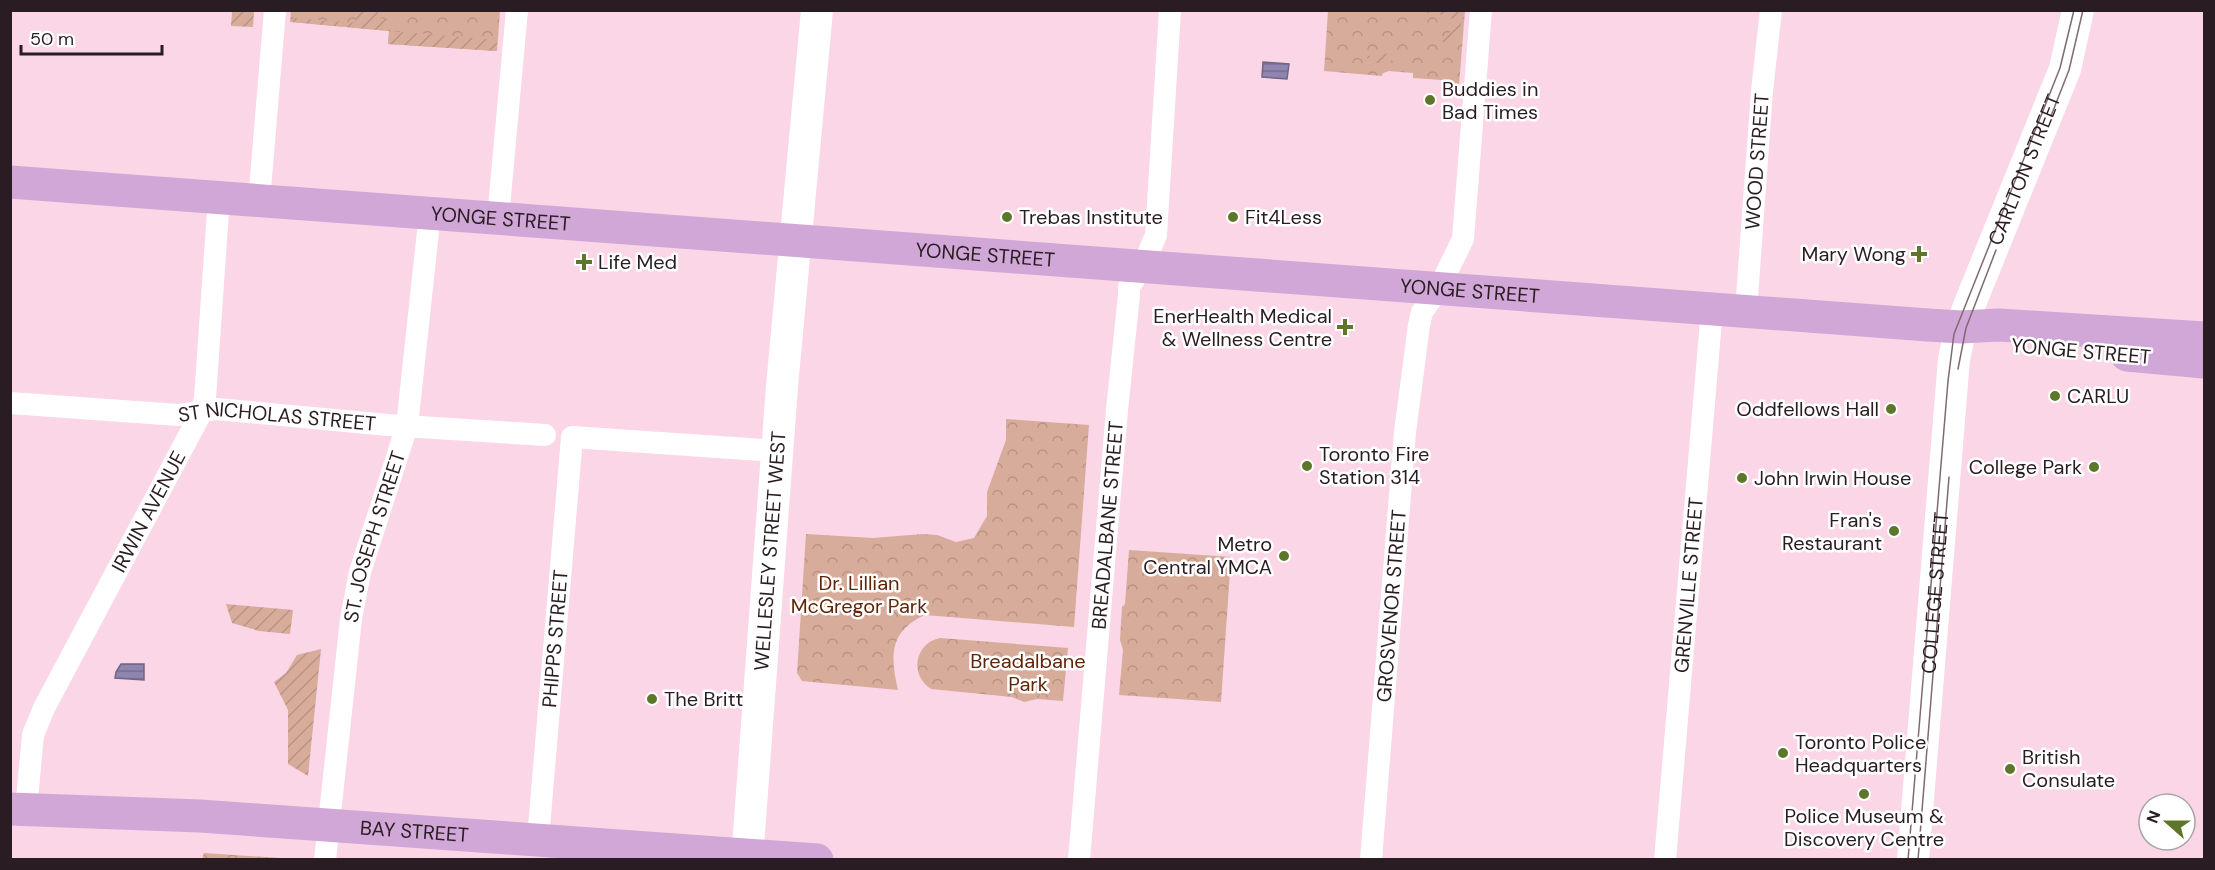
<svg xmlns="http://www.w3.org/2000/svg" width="2215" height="870" viewBox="0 0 2215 870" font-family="'DM Sans',sans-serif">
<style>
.park{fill:url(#park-crowns)}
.garden{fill:url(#garden-furrows)}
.water{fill:url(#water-rules);stroke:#706685;stroke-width:1.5}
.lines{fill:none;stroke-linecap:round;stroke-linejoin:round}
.street{stroke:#fff;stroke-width:22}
.secondary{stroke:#fff;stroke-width:32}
.primary{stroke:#d0a7d6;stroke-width:33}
.tram{stroke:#806973;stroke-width:1.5}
.poi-dot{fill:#5d7629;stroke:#fff;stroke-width:2}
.labels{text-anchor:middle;stroke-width:5;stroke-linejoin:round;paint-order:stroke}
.poi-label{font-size:20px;fill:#291c22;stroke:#fff;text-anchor:start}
.street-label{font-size:20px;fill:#291c22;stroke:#fff}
.park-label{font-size:20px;fill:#602506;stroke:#fff}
</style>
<defs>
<pattern id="park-crowns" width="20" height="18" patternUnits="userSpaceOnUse" patternTransform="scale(1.5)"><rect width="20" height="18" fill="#d7ac9a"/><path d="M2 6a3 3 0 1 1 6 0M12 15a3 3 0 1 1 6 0" fill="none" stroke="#b99384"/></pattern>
<pattern id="garden-furrows" width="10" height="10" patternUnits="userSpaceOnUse" patternTransform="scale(1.5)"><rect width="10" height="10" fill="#d7ac9a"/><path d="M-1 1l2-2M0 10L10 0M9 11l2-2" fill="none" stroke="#b99384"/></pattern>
<pattern id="water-rules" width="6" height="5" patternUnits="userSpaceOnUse" patternTransform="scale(1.5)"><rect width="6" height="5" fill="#8f85b0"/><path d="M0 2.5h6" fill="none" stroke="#756c8f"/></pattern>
</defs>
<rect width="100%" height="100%" fill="#fad6e6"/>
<g class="park">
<path d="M291 11H500L497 51 388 44 389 31 290 22Z"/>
<path d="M1328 11H1465L1459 85 1442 84V80L1413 78V73L1389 71 1383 73 1382 76 1324 71Z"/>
<path d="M1006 419 1089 425 1074 627 925 615C889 631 890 656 898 690L802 681 797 673 806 534 873 538 923 534 937 535 956 542 974 538 987 516V492L1006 440Z"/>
<path d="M1129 550 1231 557 1221 702 1119 695 1123 650 1120 640 1122 607 1125 604Z"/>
<path d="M940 638 1068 648 1063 701 1037 699 1024 702 1012 697 931 689C909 675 915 643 940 638Z"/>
<path d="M204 853 281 858V859H202Z"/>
</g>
<g class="garden">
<path d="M232 11H254L253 27 231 26Z"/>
<path d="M357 11H378L377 18 391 19 390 31 497 40V51L388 44 389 31 293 22V18L356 23Z"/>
<path d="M1427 11H1465L1455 43 1442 42 1458 22 1444 14 1435 15 1427 13Z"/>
<path d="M1400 52 1390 62 1365 64 1368 56Z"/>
<path d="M226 604 293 610 290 634 259 631 232 623Z"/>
<path d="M321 649 308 776 288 764V710L274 682 286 673 297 655Z"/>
</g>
<g class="water">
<path d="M1263 62 1289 64 1287 79 1262 77Z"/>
<path d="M121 664H144V680L115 678 116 672Z"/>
</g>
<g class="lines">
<g class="street">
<path d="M259 201 275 10"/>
<path d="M498 218 517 10"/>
<path id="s1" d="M1746 311 1762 91 1771 10"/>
<path id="s2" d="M10 403 178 415 217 409 388 425 545 435"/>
<path id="s3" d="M26 810 33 735 44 708 201 413 205 398 219 197"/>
<path id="s4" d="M538 839 572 437 777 451"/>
<path id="s5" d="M325 860 351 619 360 572 407 426 430 213"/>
<path id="s6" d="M1079 860 1117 410 1129 295V287L1143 266 1156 235 1170 10"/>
<path id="s7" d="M1371 860 1405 432 1419 325 1422 312 1439 288 1463 239 1481 10"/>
<path id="s8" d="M1665 860 1712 309"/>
</g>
<g class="secondary">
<path id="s9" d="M747 860 782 386 817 10"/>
<path id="s10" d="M1913 860 1954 359 1961 327 1971 301 2065 69 2078 10"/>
</g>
<g class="primary">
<path id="s11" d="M10 182 1928 325 1961 327 1999 325 2204 338"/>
<path d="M2127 355 2204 362"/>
<path id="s12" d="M10 809 200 816 817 860"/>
</g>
<g class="tram">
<path d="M2051 116 2069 70 2083 10"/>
<path d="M1958 369 1966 328 1996 250"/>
<path d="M1908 860 1948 381 1954 334 2060 68 2074 10"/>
<path d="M1918 860 1949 477"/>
</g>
</g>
<g class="poi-dot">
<circle cx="1430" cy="100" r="6"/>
<circle cx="1007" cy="217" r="6"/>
<circle cx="1233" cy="217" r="6"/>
<path d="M1916 245h6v6h6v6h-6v6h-6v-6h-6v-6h6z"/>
<path d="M581 253h6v6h6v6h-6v6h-6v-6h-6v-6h6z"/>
<path d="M1342 318h6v6h6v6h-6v6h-6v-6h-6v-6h6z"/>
<circle cx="2055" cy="396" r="6"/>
<circle cx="1891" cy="409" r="6"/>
<circle cx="1307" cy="466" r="6"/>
<circle cx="2094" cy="467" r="6"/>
<circle cx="1742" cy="478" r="6"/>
<circle cx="1894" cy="531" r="6"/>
<circle cx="1284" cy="556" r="6"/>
<circle cx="652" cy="699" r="6"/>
<circle cx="1783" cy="753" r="6"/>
<circle cx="2010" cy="769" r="6"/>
<circle cx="1864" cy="794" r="6"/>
</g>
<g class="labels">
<g class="poi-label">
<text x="1442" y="96">Buddies in<tspan x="1442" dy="23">Bad Times</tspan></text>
<text x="1019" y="224">Trebas Institute</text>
<text x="1245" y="224">Fit4Less</text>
<text x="1906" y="261" text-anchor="end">Mary Wong</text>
<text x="598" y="269">Life Med</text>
<text x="1332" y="323" text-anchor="end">EnerHealth Medical<tspan x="1332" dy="23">&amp; Wellness Centre</tspan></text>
<text x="2067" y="403">CARLU</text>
<text x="1879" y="416" text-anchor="end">Oddfellows Hall</text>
<text x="1319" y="461">Toronto Fire<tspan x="1319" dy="23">Station 314</tspan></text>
<text x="2082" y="474" text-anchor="end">College Park</text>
<text x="1754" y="485">John Irwin House</text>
<text x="1882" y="527" text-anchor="end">Fran's<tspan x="1882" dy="23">Restaurant</tspan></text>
<text x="1272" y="551" text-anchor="end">Metro<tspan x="1272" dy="23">Central YMCA</tspan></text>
<text x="664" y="706">The Britt</text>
<text x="1795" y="749">Toronto Police<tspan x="1795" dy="23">Headquarters</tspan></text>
<text x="2022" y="764">British<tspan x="2022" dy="23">Consulate</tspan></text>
<text x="1864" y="823" text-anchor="middle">Police Museum &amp;<tspan x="1864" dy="23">Discovery Centre</tspan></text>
</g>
<g class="street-label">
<text dy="7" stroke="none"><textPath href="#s1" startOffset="150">WOOD STREET</textPath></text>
<text dy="7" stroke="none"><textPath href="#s10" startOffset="705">CARLTON STREET</textPath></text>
<text dy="7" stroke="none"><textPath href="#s11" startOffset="492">YONGE STREET</textPath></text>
<text dy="7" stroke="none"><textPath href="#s11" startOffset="978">YONGE STREET</textPath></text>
<text dy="7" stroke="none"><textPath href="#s11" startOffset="1464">YONGE STREET</textPath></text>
<text transform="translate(2081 351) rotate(5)" y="7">YONGE STREET</text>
<text dy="7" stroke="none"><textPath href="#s2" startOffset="268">ST NICHOLAS STREET</textPath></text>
<text dy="7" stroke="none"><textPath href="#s3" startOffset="327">IRWIN AVENUE</textPath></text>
<text dy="7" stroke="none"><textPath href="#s6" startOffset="336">BREADALBANE STREET</textPath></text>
<text dy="7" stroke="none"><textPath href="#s5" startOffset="328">ST. JOSEPH STREET</textPath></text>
<text dy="7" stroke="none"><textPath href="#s9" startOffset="310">WELLESLEY STREET WEST</textPath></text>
<text dy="7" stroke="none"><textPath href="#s8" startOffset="276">GRENVILLE STREET</textPath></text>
<text dy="7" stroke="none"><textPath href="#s10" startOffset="268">COLLEGE STREET</textPath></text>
<text dy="7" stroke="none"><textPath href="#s7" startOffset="255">GROSVENOR STREET</textPath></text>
<text dy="7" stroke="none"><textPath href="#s4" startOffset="201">PHIPPS STREET</textPath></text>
<text dy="7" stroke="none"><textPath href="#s12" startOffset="405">BAY STREET</textPath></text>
</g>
<g class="park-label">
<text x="859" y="590">Dr. Lillian<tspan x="859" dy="23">McGregor Park</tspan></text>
<text x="1028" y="668">Breadalbane<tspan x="1028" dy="23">Park</tspan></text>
</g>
</g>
<rect width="2215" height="870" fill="none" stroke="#291c22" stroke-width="24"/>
<g transform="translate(2167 822) rotate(291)"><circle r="28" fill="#ffffff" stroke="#a9a4a7" stroke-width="1.5"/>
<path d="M0-4.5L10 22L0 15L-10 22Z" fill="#5d7629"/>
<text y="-9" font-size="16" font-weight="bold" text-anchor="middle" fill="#291c22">N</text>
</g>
<path d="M21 45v9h141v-9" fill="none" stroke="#291c22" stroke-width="3"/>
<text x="30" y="45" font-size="18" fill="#291c22" stroke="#ffffff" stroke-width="4.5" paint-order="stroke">50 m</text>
</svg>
